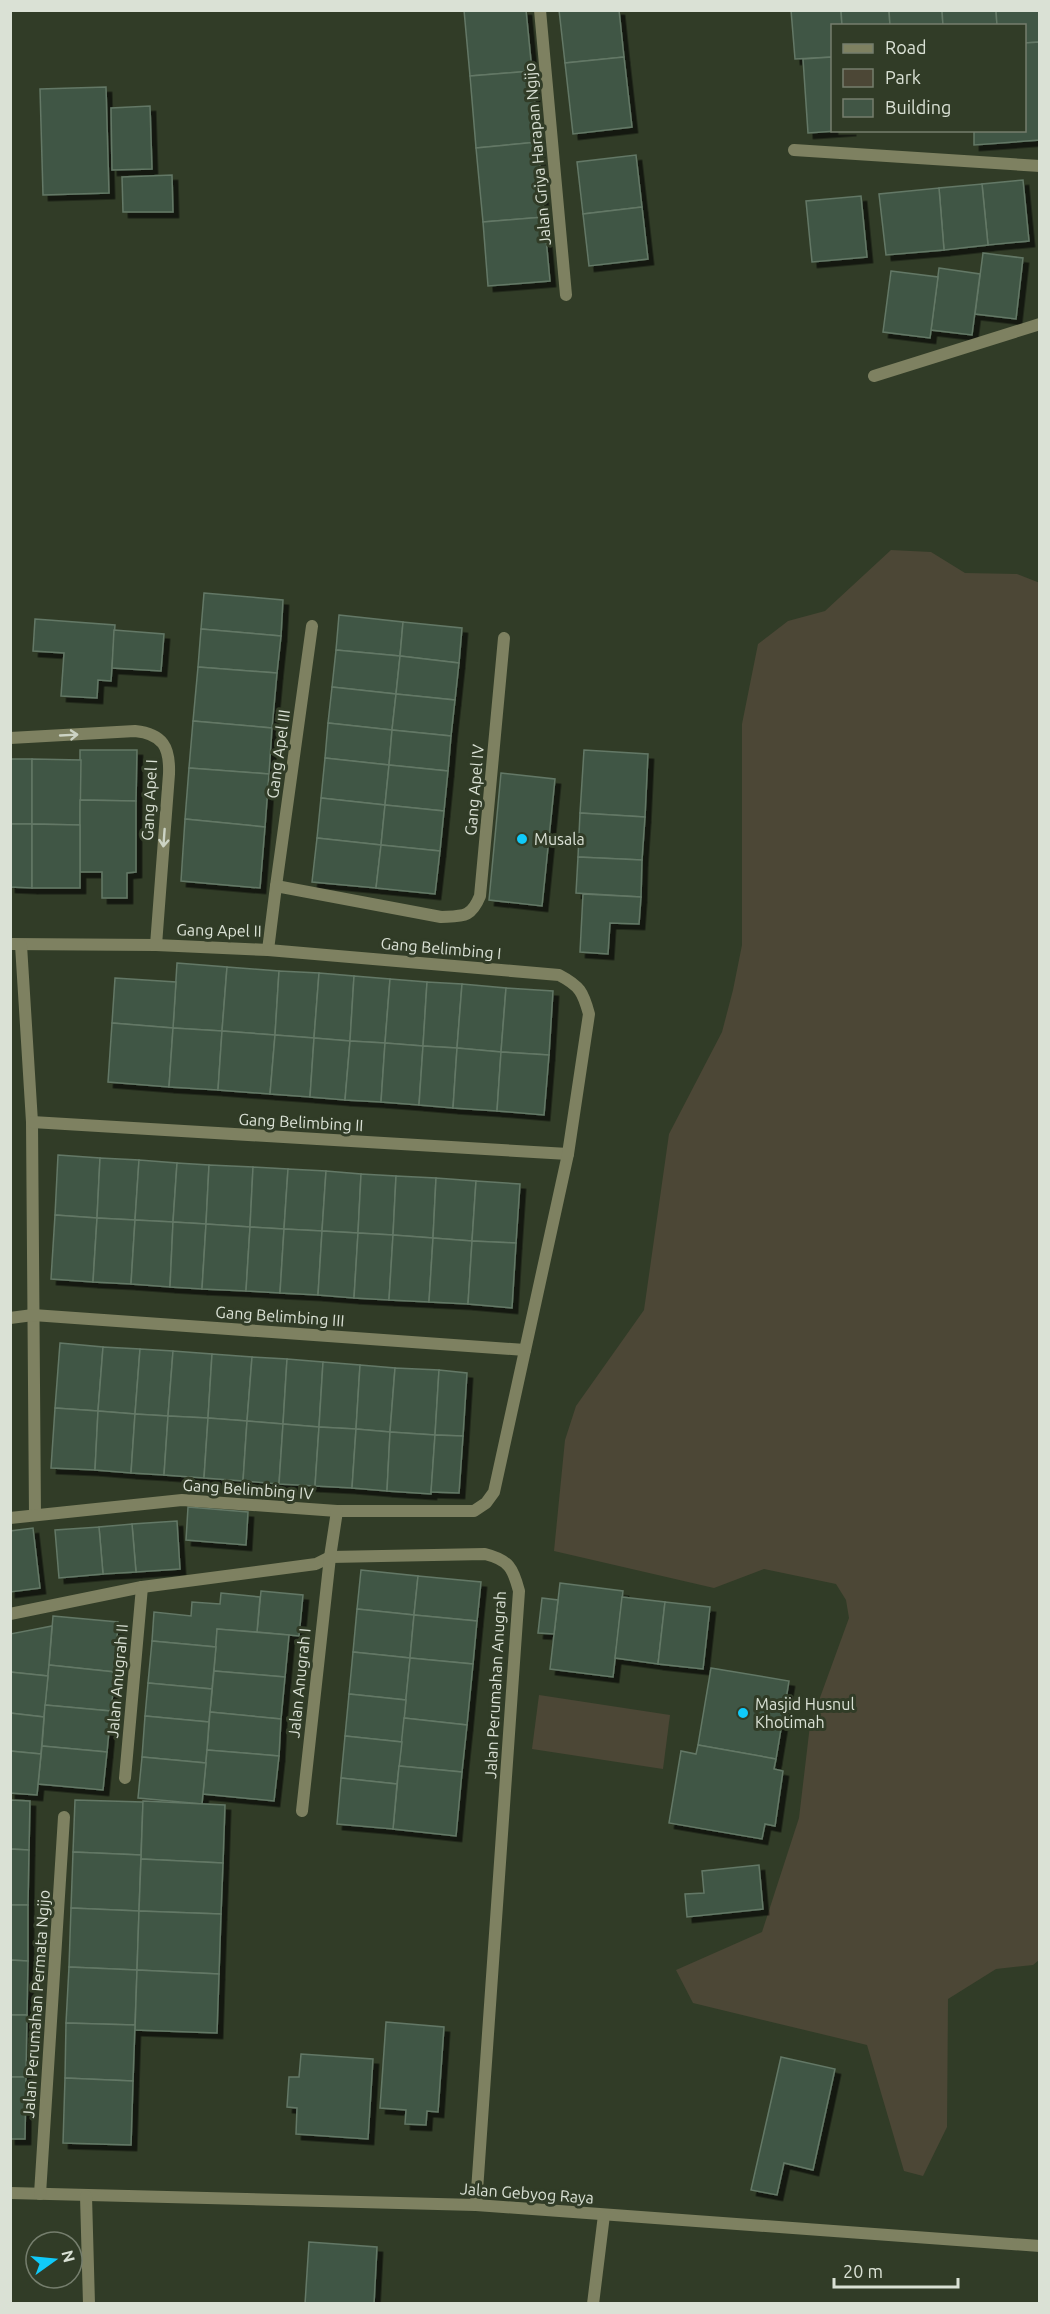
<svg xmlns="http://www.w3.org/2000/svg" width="1050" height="2314" viewBox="0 0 1050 2314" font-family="Ubuntu,sans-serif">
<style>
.green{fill:#4c4736}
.building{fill:#415645;stroke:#637866;stroke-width:1.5;filter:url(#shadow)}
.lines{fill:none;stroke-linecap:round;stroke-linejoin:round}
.service{stroke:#7e8161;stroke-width:12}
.minor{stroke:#7e8161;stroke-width:12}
.oneway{stroke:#ccd3c4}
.poi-dot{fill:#10cafa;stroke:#313c27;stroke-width:2}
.labels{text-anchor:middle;stroke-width:6;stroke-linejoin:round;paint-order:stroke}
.street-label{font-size:16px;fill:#dae1d5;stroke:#313c27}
.poi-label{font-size:16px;fill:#dae1d5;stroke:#313c27;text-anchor:start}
</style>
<defs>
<filter id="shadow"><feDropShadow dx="5.5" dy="5.5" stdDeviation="0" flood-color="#0009"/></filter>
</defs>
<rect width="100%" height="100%" fill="#313c27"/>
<g class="green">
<path d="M891 550 931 552 965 573 1017 574 1040 583 1039 1960 1033 1965 996 1969 948 1999 947 2127 923 2176 904 2171 867 2045 693 2003 676 1970 762 1932 799 1818 810 1725 849 1618 846 1600 836 1584 764 1569 714 1588 554 1551 565 1440 576 1406 644 1310 669 1134 722 1032 733 990 742 945V724L758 644 788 621 825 611Z"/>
<path d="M539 1695 670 1715 663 1769 532 1749Z"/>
</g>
<g class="building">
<path d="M464 10H526L532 71 470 76Z"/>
<path d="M559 10H619L624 57 565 63Z"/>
<path d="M791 10H841L842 26H832V57L795 59Z"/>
<path d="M841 10H889L890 26H842Z"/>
<path d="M889 10H942L943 26H890Z"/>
<path d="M942 10H996L997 26H943Z"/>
<path d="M996 10H1040V42L1024 43V26H997Z"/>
<path d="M1040 42V140L974 145V130H1024V43Z"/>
<path d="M624 57 632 127 573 134 565 63Z"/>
<path d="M832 57V130H851L808 133 803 59Z"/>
<path d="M532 71 538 142 476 148 470 76Z"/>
<path d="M106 87 109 193 43 195 40 89Z"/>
<path d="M150 106 152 169 112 170 111 108Z"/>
<path d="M538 142 544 217 483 222 476 148Z"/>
<path d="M636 155 642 207 583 214 577 162Z"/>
<path d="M172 175 173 212H123L122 177Z"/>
<path d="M1023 180 1029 241 988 245 982 184Z"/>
<path d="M982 184 988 245 944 250 939 188Z"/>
<path d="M939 188 944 250 886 255 879 194Z"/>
<path d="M861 196 867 257 812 262 806 201Z"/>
<path d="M642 207 648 259 589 266 583 214Z"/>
<path d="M544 217 550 281 488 286 483 222Z"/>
<path d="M983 253 1023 258 1016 319 975 314Z"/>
<path d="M939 268 980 274 972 335 931 330Z"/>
<path d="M891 271 938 277 930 338 883 332Z"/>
<path d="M204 593 283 600 281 636 201 629Z"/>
<path d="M339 615 403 622 400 656 336 650Z"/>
<path d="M35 619 115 625 111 681 98 680 97 698 61 696 64 653 33 651Z"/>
<path d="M403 622 462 628 459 663 400 656Z"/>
<path d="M201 629 281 636 277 673 198 667Z"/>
<path d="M114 630 164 634 161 671 112 668Z"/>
<path d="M336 650 400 656 396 694 332 687Z"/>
<path d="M400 656 459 663 455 700 396 694Z"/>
<path d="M198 667 277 673 272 728 193 721Z"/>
<path d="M332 687 396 694 392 730 328 723Z"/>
<path d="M396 694 455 700 451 736 392 730Z"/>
<path d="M193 721 272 728 269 774 189 768Z"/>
<path d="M328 723 392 730 389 765 325 758Z"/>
<path d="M392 730 451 736 448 771 389 765Z"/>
<path d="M80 750H137L136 801 80 800Z"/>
<path d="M584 750 648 754 645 817 580 813Z"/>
<path d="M325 758 389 765 385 805 321 798Z"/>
<rect x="10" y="759" width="22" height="65"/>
<path d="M32 759 81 760 80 825 32 824Z"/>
<path d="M389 765 448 771 444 811 385 805Z"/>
<path d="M189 768 269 774 265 827 185 819Z"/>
<path d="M501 773 555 779 542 906 489 900Z"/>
<path d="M321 798 385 805 381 845 317 838Z"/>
<path d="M80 800 136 801V872L127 873V898H102V872H80Z"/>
<path d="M385 805 444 811 440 851 381 845Z"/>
<path d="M580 813 645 817 642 860 578 857Z"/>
<path d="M185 819 265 827 260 888 181 881Z"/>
<path d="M10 824H32V888L10 887Z"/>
<path d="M32 824 80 825V888H32Z"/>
<path d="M317 838 381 845 376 888 312 882Z"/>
<path d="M381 845 440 851 435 894 376 888Z"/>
<path d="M578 857 642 860 641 897 576 893Z"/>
<path d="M583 894 641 897 639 924 610 923 608 954 580 952Z"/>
<path d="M177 963 227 967 222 1031 173 1028Z"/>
<path d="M227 967 279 971 275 1035 222 1031Z"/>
<path d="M279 971 319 973 314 1038 275 1035Z"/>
<path d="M319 973 354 976 350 1041 314 1038Z"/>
<path d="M354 976 390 979 385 1043 350 1041Z"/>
<path d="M115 978 176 982 173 1028 112 1023Z"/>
<path d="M390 979 427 982 423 1046 385 1043Z"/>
<path d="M427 982 462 984 457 1048 423 1046Z"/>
<path d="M462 984 506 988 501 1052 457 1048Z"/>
<path d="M506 988 553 991 549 1055 501 1052Z"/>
<path d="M112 1023 173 1028 169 1087 108 1082Z"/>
<path d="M173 1028 222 1031 218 1090 169 1087Z"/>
<path d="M222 1031 275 1035 270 1094 218 1090Z"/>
<path d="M275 1035 314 1038 310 1097 270 1094Z"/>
<path d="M314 1038 350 1041 345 1100 310 1097Z"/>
<path d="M350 1041 385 1043 381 1102 345 1100Z"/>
<path d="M385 1043 423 1046 419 1105 381 1102Z"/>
<path d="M423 1046 457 1048 453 1108 419 1105Z"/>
<path d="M457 1048 501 1052 497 1111 453 1108Z"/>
<path d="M501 1052 549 1055 544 1115 497 1111Z"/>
<path d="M58 1155 100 1158 97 1218 55 1215Z"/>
<path d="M100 1158 139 1160 135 1220 97 1218Z"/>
<path d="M139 1160 177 1163 173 1222 135 1220Z"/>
<path d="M177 1163 209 1165 206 1224 173 1222Z"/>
<path d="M209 1165 253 1167 250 1227 206 1224Z"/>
<path d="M253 1167 288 1169 284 1229 250 1227Z"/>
<path d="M288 1169 326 1171 322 1231 284 1229Z"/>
<path d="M326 1171 361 1174 358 1233 322 1231Z"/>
<path d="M361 1174 396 1176 393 1235 358 1233Z"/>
<path d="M396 1176 436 1178 433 1238 393 1235Z"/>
<path d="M436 1178 476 1181 472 1241 433 1238Z"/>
<path d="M476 1181 520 1184 516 1243 472 1241Z"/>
<path d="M55 1215 97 1218 93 1282 51 1279Z"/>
<path d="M97 1218 135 1220 131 1284 93 1282Z"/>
<path d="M135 1220 173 1222 170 1287 131 1284Z"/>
<path d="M173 1222 206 1224 202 1289 170 1287Z"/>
<path d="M206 1224 250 1227 246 1291 202 1289Z"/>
<path d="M250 1227 284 1229 280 1293 246 1291Z"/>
<path d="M284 1229 322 1231 318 1295 280 1293Z"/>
<path d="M322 1231 358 1233 354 1298 318 1295Z"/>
<path d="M358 1233 393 1235 389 1300 354 1298Z"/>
<path d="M393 1235 433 1238 429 1302 389 1300Z"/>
<path d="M433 1238 472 1241 468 1304 429 1302Z"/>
<path d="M472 1241 516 1243 512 1308 468 1304Z"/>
<path d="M60 1343 103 1347 98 1411 55 1408Z"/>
<path d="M103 1347 140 1349 135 1414 98 1411Z"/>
<path d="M140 1349 173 1351 168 1416 135 1414Z"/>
<path d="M173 1351 212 1354 208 1418 168 1416Z"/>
<path d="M212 1354 252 1357 247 1421 208 1418Z"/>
<path d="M252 1357 287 1359 283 1424 247 1421Z"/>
<path d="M287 1359 323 1362 319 1427 283 1424Z"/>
<path d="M323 1362 360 1365 356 1429 319 1427Z"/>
<path d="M360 1365 395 1368 390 1432 356 1429Z"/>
<path d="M395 1368 439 1370 435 1435 390 1432Z"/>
<path d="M439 1370 467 1373 463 1436 435 1435Z"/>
<path d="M55 1408 98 1411 95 1470 51 1468Z"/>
<path d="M98 1411 135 1414 131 1473 95 1470Z"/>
<path d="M135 1414 168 1416 164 1475 131 1473Z"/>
<path d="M168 1416 208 1418 204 1478 164 1475Z"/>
<path d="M208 1418 247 1421 243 1481 204 1478Z"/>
<path d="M247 1421 283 1424 279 1484 243 1481Z"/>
<path d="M283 1424 319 1427 315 1486 279 1484Z"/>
<path d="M319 1427 356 1429 352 1488 315 1486Z"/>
<path d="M356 1429 390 1432 387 1491 352 1488Z"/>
<path d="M390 1432 435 1435 431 1494 387 1491Z"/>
<path d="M435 1435 463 1436 459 1493 431 1492Z"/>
<path d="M188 1507 248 1512 246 1545 186 1540Z"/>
<path d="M177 1521 180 1569 136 1572 132 1524Z"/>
<path d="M132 1524 136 1572 103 1574 99 1527Z"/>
<path d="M99 1527 103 1574 59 1578 55 1530Z"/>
<path d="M33 1528 40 1588 10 1592V1531Z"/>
<path d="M361 1570 418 1576 414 1615 357 1609Z"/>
<path d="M418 1576 481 1582 477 1621 414 1615Z"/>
<path d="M560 1583 623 1591 613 1677 550 1669Z"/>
<path d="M261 1591 303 1595 299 1636 257 1632Z"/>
<path d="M221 1593 260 1597 257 1632 217 1629 216 1647 152 1641 154 1612 191 1616 192 1602 220 1604Z"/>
<path d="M622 1597 665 1602 658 1664 615 1658Z"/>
<path d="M542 1598 558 1600 554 1634 538 1633Z"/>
<path d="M665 1602 710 1607 703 1669 658 1664Z"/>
<path d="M357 1609 414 1615 410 1658 353 1652Z"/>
<path d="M414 1615 477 1621 473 1664 410 1658Z"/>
<path d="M53 1616 118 1622 115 1672 49 1665Z"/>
<path d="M52 1626 48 1676 10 1672V1634Z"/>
<path d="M217 1629 289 1635 285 1677 214 1671Z"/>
<path d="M152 1641 216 1647 212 1689 148 1683Z"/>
<path d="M353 1652 410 1658 406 1700 349 1694Z"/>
<path d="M410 1658 473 1664 467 1725 404 1718Z"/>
<path d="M49 1665 115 1672 111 1711 45 1705Z"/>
<path d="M711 1668 789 1681 776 1759 698 1745Z"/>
<path d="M214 1671 285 1677 281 1719 210 1712Z"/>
<path d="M10 1672 48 1676 44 1717 10 1713Z"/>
<path d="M148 1683 212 1689 209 1722 145 1716Z"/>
<path d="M349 1694 406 1700 402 1742 345 1736Z"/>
<path d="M45 1705 111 1711 107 1752 42 1746Z"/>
<path d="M210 1712 281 1719 279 1756 207 1750Z"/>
<path d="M10 1713 44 1717 41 1754 10 1751Z"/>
<path d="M145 1716 209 1722 206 1763 142 1757Z"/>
<path d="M404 1718 467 1725 462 1772 399 1766Z"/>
<path d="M345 1736 402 1742 397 1784 341 1778Z"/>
<path d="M698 1745 776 1759 774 1769 783 1771 775 1826 765 1824 762 1839 669 1823 681 1751 696 1754Z"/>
<path d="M42 1746 107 1752 103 1790 38 1784Z"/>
<path d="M207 1750 279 1756 274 1801 203 1794Z"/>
<path d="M10 1751 41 1754 37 1795 10 1793Z"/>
<path d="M142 1757 206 1763 202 1804 138 1798Z"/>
<path d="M399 1766 462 1772 456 1836 393 1829Z"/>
<path d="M341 1778 397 1784 393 1829 337 1824Z"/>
<path d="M10 1800 30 1801 29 1850 10 1849Z"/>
<path d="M75 1800 143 1802 141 1855 73 1852Z"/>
<path d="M143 1801 225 1805 223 1863 141 1859Z"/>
<path d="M10 1849 29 1850 28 1905H10Z"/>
<path d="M73 1852 141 1855 139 1911 71 1908Z"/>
<path d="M141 1859 223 1863 221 1914 139 1911Z"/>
<path d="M759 1865 763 1909 687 1917 685 1894 704 1893 702 1871Z"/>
<path d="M10 1905H28V1961L10 1960Z"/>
<path d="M71 1908 139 1911 137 1970 69 1967Z"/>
<path d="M139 1911 221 1914 219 1974 137 1970Z"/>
<path d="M10 1960 28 1961 27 2015H10Z"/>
<path d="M69 1967 137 1970 135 2025 66 2023Z"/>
<path d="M137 1970 219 1974 217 2033 135 2030Z"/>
<path d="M10 2015H27L26 2077H10Z"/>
<path d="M386 2022 444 2027 438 2112 427 2111 426 2125 405 2124 406 2110 380 2108Z"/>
<path d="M66 2023 135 2025 133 2081 65 2078Z"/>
<path d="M301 2054 373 2059 368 2139 296 2134 297 2108 287 2107 289 2077H299Z"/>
<path d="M781 2057 835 2069 813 2170 784 2163 777 2195 751 2190Z"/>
<path d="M10 2077H26L25 2139H10Z"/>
<path d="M65 2078 133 2081 131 2145 63 2143Z"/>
<path d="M309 2242 377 2247 374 2304H305Z"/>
</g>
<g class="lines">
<path class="service" d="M593 2304 604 2215"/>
<g class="minor">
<path d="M540 10 566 295"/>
<path d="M794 150 1040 166"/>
<path d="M874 376 1040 324"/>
<path d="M10 738 135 731C163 734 170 747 169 774L156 945"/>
<path d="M276 886 312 626"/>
<path d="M10 944 156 945 268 950 276 886 441 917C463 916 471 918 480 896L504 638"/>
<path d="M21 945 32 1122 35 1515"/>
<path d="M32 1122 568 1154"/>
<path d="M10 1318 33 1315 525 1350"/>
<path d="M10 1518 182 1500 337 1511H474L486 1503 494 1492 568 1154 589 1014C583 992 580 986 559 975L268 950"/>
<path d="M10 1614 142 1587 316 1564 330 1557 485 1554C509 1560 513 1568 519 1591L476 2205"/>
<path d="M125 1778 142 1587"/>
<path d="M302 1811 330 1557 337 1511"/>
<path d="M10 2193 476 2205 1040 2246"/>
<path d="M40 2194 64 1817"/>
<path d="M86 2196 89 2304"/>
</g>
</g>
<defs><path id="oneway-shaft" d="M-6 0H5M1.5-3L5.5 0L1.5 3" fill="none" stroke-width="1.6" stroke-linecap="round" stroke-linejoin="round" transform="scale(1.5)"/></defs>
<g class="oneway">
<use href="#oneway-shaft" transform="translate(69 735) rotate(-3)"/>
<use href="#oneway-shaft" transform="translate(164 838) rotate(94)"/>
</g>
<g class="poi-dot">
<circle cx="522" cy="839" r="6"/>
<circle cx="743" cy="1713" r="6"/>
</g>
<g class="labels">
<g class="street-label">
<text transform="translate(537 154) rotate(-95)" y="6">Jalan Griya Harapan Ngijo</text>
<text transform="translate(278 754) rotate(-82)" y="6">Gang Apel III</text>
<text transform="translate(474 790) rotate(-85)" y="6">Gang Apel IV</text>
<text transform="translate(149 800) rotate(-87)" y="6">Gang Apel I</text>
<text transform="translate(219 930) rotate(1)" y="6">Gang Apel II</text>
<text transform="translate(441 948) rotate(5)" y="6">Gang Belimbing I</text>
<text transform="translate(301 1122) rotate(3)" y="6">Gang Belimbing II</text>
<text transform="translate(280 1316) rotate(4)" y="6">Gang Belimbing III</text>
<text transform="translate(248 1489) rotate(4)" y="6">Gang Belimbing IV</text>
<text transform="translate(117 1681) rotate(-85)" y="6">Jalan Anugrah II</text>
<text transform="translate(299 1683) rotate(-84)" y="6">Jalan Anugrah I</text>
<text transform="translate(495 1685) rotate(-87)" y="6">Jalan Perumahan Anugrah</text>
<text transform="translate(36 2004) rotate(-86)" y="6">Jalan Perumahan Permata Ngijo</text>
<text transform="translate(527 2193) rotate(4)" y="6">Jalan Gebyog Raya</text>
</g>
<g class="poi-label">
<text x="534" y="845">Musala</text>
<text x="755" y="1710">Masjid Husnul<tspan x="755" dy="18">Khotimah</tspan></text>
</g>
</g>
<rect width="1050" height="2314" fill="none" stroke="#dae1d5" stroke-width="24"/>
<rect x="831" y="24" width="195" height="108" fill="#313c27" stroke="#757e6d" stroke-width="1.5"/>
<rect x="843" y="44" width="30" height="9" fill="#7e8161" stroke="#757e6d" stroke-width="1.5"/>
<text x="885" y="54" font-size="18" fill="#dae1d5">Road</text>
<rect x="843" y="69" width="30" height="18" fill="#4c4736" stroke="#757e6d" stroke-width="1.5"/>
<text x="885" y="84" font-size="18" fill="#dae1d5">Park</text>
<rect x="843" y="99" width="30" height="18" fill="#415645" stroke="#757e6d" stroke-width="1.5"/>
<text x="885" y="114" font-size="18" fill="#dae1d5">Building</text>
<g transform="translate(54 2260) rotate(75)"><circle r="28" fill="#313c27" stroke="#757e6d" stroke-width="1.5"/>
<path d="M0-4.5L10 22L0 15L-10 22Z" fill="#10cafa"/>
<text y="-9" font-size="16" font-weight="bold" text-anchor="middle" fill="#dae1d5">N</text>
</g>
<path d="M834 2278v9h124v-9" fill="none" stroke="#dae1d5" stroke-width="3"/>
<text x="843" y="2278" font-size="18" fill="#dae1d5" stroke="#313c27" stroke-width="4.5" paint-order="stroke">20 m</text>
</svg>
